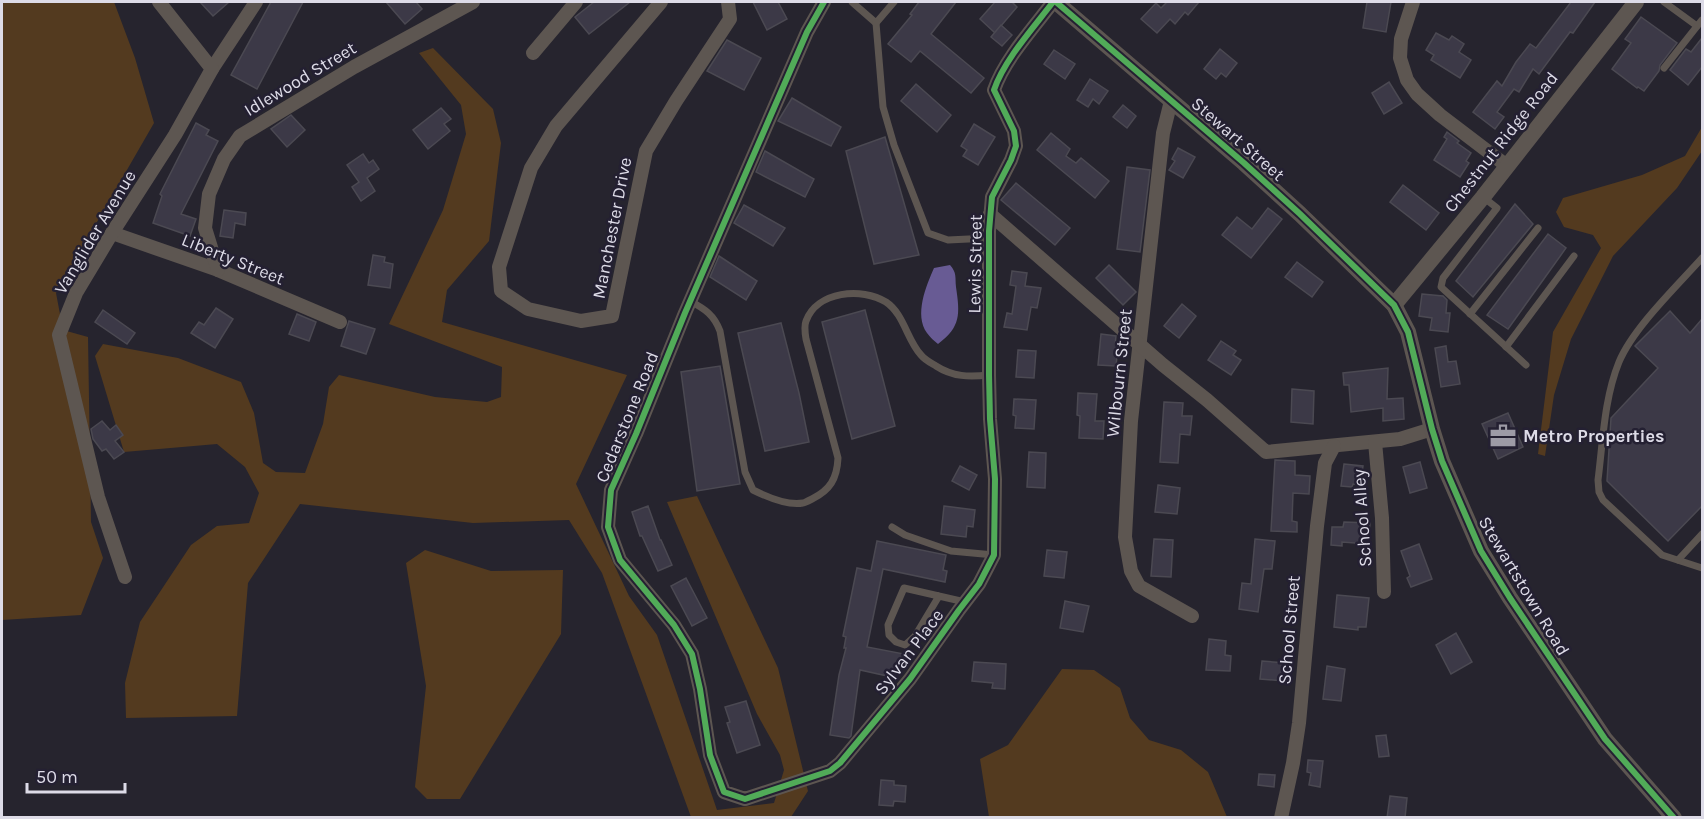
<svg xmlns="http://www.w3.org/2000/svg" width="1704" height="819" viewBox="0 0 1704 819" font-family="Karla,sans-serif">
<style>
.green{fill:#533a1f}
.water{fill:#685b94}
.building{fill:#3c3947;stroke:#4b4952;stroke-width:1.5}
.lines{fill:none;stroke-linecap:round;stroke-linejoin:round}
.service{stroke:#5d5651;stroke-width:7}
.minor{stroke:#5d5651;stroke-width:14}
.tertiary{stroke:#5d5651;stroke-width:16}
.cycleway-casing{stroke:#242032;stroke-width:10}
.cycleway{stroke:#51ab58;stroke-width:6}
.labels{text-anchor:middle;stroke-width:5;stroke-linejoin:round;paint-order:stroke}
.street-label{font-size:18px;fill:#dddbe7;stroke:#242032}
.poi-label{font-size:18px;font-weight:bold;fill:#dddbe7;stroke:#242032;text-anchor:start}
</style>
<rect width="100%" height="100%" fill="#26242e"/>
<g class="green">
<path d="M2 2H114L135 58 154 123 56 293 63 330 88 337 91 522 103 558 81 615 2 620Z"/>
<path d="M433 48 493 109 501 143 489 241 447 290 442 322 627 375 576 484 629 596 657 635 717 810 774 803 784 770 780 755 757 714 667 502 697 496 778 668 808 791 791 817H691L602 573 569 520 473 523 300 504 248 583 237 716 126 718 125 683 140 622 191 545 217 526 249 523 259 493 245 467 217 444 124 452 95 356 103 344 178 358 241 382 254 413 263 463 276 472 305 473 323 424 329 387 339 375 435 397 487 402 501 397 502 367 389 324 443 210 466 134 461 105 419 53Z"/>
<path d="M1702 127V151L1677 188 1613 256 1571 339 1554 395 1545 456 1538 454 1553 332 1601 248 1593 235 1564 227 1556 212 1563 198 1642 175 1685 156Z"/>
<path d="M425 550 491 571 563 570 561 634 460 799H427L415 787 426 686 406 563Z"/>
<path d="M1062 669 1094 670 1120 688 1130 718 1149 740 1181 750 1208 772 1227 817H989L980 759 1008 745Z"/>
</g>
<path class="water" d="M950 265C957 273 955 277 956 287 960 314 961 327 938 344 934 341 930 337 927 333 914 315 926 286 934 268Z"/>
<g class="building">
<path d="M200 2H229L213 16Z"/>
<path d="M271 2H303L257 89 231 75Z"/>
<path d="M386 2H416L422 9 405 24Z"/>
<path d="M594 2H630L589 34 575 17Z"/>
<path d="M753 2H778L787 19 767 30Z"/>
<path d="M919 2H956L931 34 984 78 971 93 920 51 911 62 888 44 912 15 910 14Z"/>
<path d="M995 2H1012L1017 7 995 33 980 19Z"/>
<path d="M1167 2H1199L1188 15 1185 12 1175 24 1170 19 1157 33 1141 19 1156 3 1161 8Z"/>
<path d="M1367 2H1391L1386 32 1363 28Z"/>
<path d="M1571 2H1595L1573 33 1570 32 1539 74 1533 69 1519 92 1514 89 1497 112 1504 117 1495 129 1473 112 1497 81 1502 86 1516 62 1530 44 1536 48Z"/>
<path d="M1641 17 1677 43 1660 65 1659 71 1644 91 1638 87 1637 88 1612 69 1631 43 1625 39Z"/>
<path d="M1001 25 1012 35 1002 46 991 37Z"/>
<path d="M1436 33 1449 40 1452 36 1464 44 1459 52 1471 60 1460 78 1431 60 1434 55 1426 50Z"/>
<path d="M1702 38V67L1688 85 1670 70 1686 49 1691 52Z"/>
<path d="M727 40 761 58 744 90 707 71Z"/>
<path d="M1220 49 1237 63 1226 77 1221 73 1216 79 1204 69Z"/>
<path d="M1054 50 1075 64 1065 79 1044 64Z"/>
<path d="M1090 79 1108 91 1099 104 1093 99 1088 107 1077 100Z"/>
<path d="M1389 82 1402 103 1384 114 1372 93Z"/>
<path d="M916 84 951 115 937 132 901 101Z"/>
<path d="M792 98 841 127 831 146 778 121Z"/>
<path d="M1123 105 1136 116 1127 128 1113 117Z"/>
<path d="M441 108 451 119 444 124 450 131 428 149 413 130Z"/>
<path d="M291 115 305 130 287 147 271 129Z"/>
<path d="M196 123 209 130 206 135 218 141 181 214 196 219 190 236 153 223 162 196 160 194Z"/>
<path d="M974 124 995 137 978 165 963 156 967 150 961 146Z"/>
<path d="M1447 132 1459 141 1457 143 1471 153 1466 161 1469 163 1460 177 1434 160 1447 139 1444 137Z"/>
<path d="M1051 133 1070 149 1066 156 1076 163 1081 158 1109 181 1095 198 1037 150Z"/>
<path d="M885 137 919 255 874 264 846 151Z"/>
<path d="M1178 148 1195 157 1183 178 1169 170 1175 161 1172 159Z"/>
<path d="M765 151 814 179 805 197 756 172Z"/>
<path d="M363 154 369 163 373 160 379 169 367 178 375 191 361 201 352 187 359 182 347 165Z"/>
<path d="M1127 167 1150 170 1140 252 1117 249Z"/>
<path d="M1016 183 1070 228 1055 245 1001 200Z"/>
<path d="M1403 185 1439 213 1426 230 1390 202Z"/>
<path d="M1515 204 1533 224 1473 297 1456 281Z"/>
<path d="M744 205 785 228 773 246 734 223Z"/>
<path d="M1268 208 1282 219 1251 258 1222 235 1237 217 1252 229Z"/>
<path d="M224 210 246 213 245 225 235 223 233 238 220 236Z"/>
<path d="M1548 234 1566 248 1508 329 1487 315Z"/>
<path d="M373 255 385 257 384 262 393 264 390 288 368 285Z"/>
<path d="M719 256 757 281 746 300 710 277Z"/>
<path d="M1297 262 1323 282 1312 297 1285 277Z"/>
<path d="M1109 265 1136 292 1123 305 1096 278Z"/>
<path d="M1012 271 1027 273 1025 286 1041 288 1037 308 1031 307 1027 330 1004 327 1007 313 1012 314 1016 286 1010 285Z"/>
<path d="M1422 294 1443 296 1447 300 1446 313H1450L1448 332 1430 330 1432 318 1419 316Z"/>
<path d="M1182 304 1196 316 1179 338 1164 326Z"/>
<path d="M216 308 233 319 215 348 191 333 199 322 204 325Z"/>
<path d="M103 310 135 333 127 344 95 322Z"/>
<path d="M865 310 895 426 852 439 822 322Z"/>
<path d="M1670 311 1690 333 1702 319V506L1668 541 1607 481 1611 418 1658 368 1635 346Z"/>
<path d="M297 314 316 322 309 341 289 334Z"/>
<path d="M349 321 375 329 366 354 341 346Z"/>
<path d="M781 323 799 393 809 442 765 451 738 333Z"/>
<path d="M1101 334 1116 336 1115 345H1118L1116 366 1098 365Z"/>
<path d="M1221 341 1236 351 1233 355 1241 360 1231 375 1208 360Z"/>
<path d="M1446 346 1448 362 1456 361 1460 384 1441 387 1435 348Z"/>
<path d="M1018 350 1036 351 1034 378 1016 377Z"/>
<path d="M720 366 740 484 697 491 681 372Z"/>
<path d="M1388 368 1387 399 1403 398 1404 419 1383 421V408L1351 412 1349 385H1344L1343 373Z"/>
<path d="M1292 389 1314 391 1313 424 1291 422Z"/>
<path d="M1078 393 1097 394 1095 421H1104L1103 439 1079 438 1080 416 1077 415Z"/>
<path d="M1014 399 1036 400 1034 429 1015 428 1016 416 1013 415Z"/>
<path d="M1164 402 1183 403 1182 416H1192L1190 435 1180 434 1178 463 1160 462Z"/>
<path d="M1508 413 1523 447 1498 459 1482 424Z"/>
<path d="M102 421 110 430 116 425 123 435 115 441 124 452 114 459 106 449 102 451 93 439 91 429Z"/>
<path d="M1029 452 1046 453 1045 488 1027 487Z"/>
<path d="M1275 460 1295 461V475L1310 476 1309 494 1293 493 1292 521 1297 522V532L1271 531Z"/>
<path d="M1420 462 1427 488 1410 493 1403 467Z"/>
<path d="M1344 464 1363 466 1362 473 1366 474 1365 485 1353 484 1352 487 1341 486Z"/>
<path d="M960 466 977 475 969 490 952 481Z"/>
<path d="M1158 485 1180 488 1177 514 1155 512Z"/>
<path d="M648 506 660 540H661L672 565 658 571 642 536H640L632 512Z"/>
<path d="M944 506 975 510 973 527 967 526 966 537 941 534Z"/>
<path d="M1344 522 1370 523 1368 544 1342 542V546L1331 545 1332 527H1343Z"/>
<path d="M1154 539 1173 540 1171 577 1151 576Z"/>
<path d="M1255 539 1275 541 1272 569H1264L1258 612 1239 609 1242 583 1251 584Z"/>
<path d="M877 541 946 555 943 570 947 571 945 582 883 569 867 647 904 654 901 668 894 667 892 677 860 670 851 736 849 738 830 735 839 675 846 648H844L846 637 843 636 857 568 871 571Z"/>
<path d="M1419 544 1432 579 1411 587 1407 578 1410 576 1401 551Z"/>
<path d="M1047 550 1067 552 1064 578 1044 576Z"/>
<path d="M686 578 707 618 692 626 671 586Z"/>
<path d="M1337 595 1369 598 1366 627H1358V630L1334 627Z"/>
<path d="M1065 601 1089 606 1083 632 1060 628Z"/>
<path d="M1456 633 1472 662 1451 674 1436 645Z"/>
<path d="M1209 639 1226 641 1225 655 1231 656 1230 671 1206 670Z"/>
<path d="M1262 661 1286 663 1284 681 1260 679Z"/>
<path d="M974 662 1006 664 1005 689 992 688 993 683 972 681Z"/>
<path d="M1327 666 1345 669 1341 701 1323 699Z"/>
<path d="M746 701 760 745 737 753 727 723 730 722 725 707Z"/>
<path d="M1386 735 1389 756 1379 757 1376 736Z"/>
<path d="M1308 760 1323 761 1320 787 1309 785 1311 773 1307 772Z"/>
<path d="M1259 774 1275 775 1274 787 1258 785Z"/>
<path d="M881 780 894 781V785L906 786 905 802 894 801 893 806 879 805Z"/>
<path d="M1390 796 1407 798 1405 818H1387Z"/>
</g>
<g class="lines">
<g class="service">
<path d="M852 2 876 23 894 2"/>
<path d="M1664 2 1697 26"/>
<path d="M876 23 883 107 894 145 928 233 948 240 989 238"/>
<path d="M1664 68 1702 20"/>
<path d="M1483 197 1497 208 1443 278 1441 287 1526 365"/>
<path d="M1702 258C1677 286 1633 328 1619 362 1604 399 1603 441 1598 480L1599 492 1603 500 1662 555 1702 568"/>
<path d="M690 301C705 309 714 315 720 331L745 472 753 490C767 497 787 506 803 503 804 503 810 500 812 499 830 490 837 479 838 458L806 339C805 333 804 326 806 321 817 291 862 287 886 302 904 314 907 340 921 355 925 360 931 363 936 366 953 377 969 377 989 375"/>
<path d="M1470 314 1538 228"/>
<path d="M1506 347 1574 256"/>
<path d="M892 527 905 535 951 551 994 555"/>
<path d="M1678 560 1702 534"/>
<path d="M939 596 915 636 905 645 896 642 889 635 888 625 904 588 965 602"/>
</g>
<g class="minor">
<path d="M661 2 556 126 531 168 499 267 501 291 528 309 581 321 612 316 646 151 676 101 730 19 728 2"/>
<path d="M824 2 807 32 685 313 636 434 611 490 608 527 620 560 674 625 692 654 700 689 710 755 724 792 745 799 830 771 840 763 910 679 959 610 979 584 994 555 995 479 990 419 989 375V231L992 197 1011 160 1016 146 1014 131 994 90C1004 60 1034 27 1053 2"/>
<path d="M1413 2 1401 39 1400 58 1407 80 1417 94 1440 115 1507 166"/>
<path d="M533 53 576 2"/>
<path d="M212 69 256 2"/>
<path d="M1171 101 1163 133 1131 421 1125 537 1131 571 1139 586 1192 616"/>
<path d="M990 214 1163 365 1207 400 1266 452 1400 439 1432 429"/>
<path d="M112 233 218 270 340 322"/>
<path d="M218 270 205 228 209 194 224 159 240 136 354 67 473 2"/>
<path d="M1375 442 1382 518 1384 592"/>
<path d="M125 577 98 497 59 335 76 293 112 233 175 135 212 69 159 2"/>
<path d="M1281 818 1293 763 1299 723 1317 526 1325 463 1334 446"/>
</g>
<g class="tertiary">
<path d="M1056 2 1244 163 1300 214 1394 305 1408 332 1432 429 1442 461 1481 551 1510 598 1605 739 1674 818"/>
<path d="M1394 305 1483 197 1636 2"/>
</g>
<g class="cycleway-casing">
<g id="cycleway">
<path d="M824 2 807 32 685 313 636 434 611 490 608 527 620 560 674 625 692 654 700 689 710 755 724 792 745 799 830 771 840 763 910 679 959 610 979 584 994 555 995 479 990 419 989 375V231L992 197 1011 160 1016 146 1014 131 994 90C1004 60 1034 27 1053 2"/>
<path d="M1056 2 1244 163 1300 214 1394 305 1408 332 1432 429 1442 461 1481 551 1510 598 1605 739 1674 818"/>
</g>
</g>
<use href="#cycleway" class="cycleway"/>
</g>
<defs>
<g id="office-bare" transform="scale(2.07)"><path d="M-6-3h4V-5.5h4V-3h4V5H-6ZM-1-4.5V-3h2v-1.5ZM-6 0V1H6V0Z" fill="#9d9ba6" stroke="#242032" stroke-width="2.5" paint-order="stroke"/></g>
</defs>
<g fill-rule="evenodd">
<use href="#office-bare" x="1503" y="436"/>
</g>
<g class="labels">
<g class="street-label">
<text transform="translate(300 79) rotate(-31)" y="6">Idlewood Street</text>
<text transform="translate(1238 139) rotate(41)" y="6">Stewart Street</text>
<text transform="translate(1501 142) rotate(-52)" y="6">Chestnut Ridge Road</text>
<text transform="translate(612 228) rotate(-79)" y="6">Manchester Drive</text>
<text transform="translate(95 232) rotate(-59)" y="6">Vanglider Avenue</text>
<text transform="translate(233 259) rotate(22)" y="6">Liberty Street</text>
<text transform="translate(975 264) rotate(-89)" y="6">Lewis Street</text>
<text transform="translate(1119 373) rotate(-84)" y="6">Wilbourn Street</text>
<text transform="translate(627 417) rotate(-68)" y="6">Cedarstone Road</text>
<text transform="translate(1362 518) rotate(-94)" y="6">School Alley</text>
<text transform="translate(1524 586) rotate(59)" y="6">Stewartstown Road</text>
<text transform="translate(1289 630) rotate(-85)" y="6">School Street</text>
<text transform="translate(909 652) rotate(-53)" y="6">Sylvan Place</text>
</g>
<g class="poi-label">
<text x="1523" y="442">Metro Properties</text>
</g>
</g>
<rect width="1704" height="819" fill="none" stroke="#dddbe7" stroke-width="6"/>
<path d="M27 783v9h98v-9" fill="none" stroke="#dddbe7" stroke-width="3"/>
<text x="36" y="783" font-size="18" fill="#dddbe7" stroke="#242032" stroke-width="4.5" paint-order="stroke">50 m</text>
</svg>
